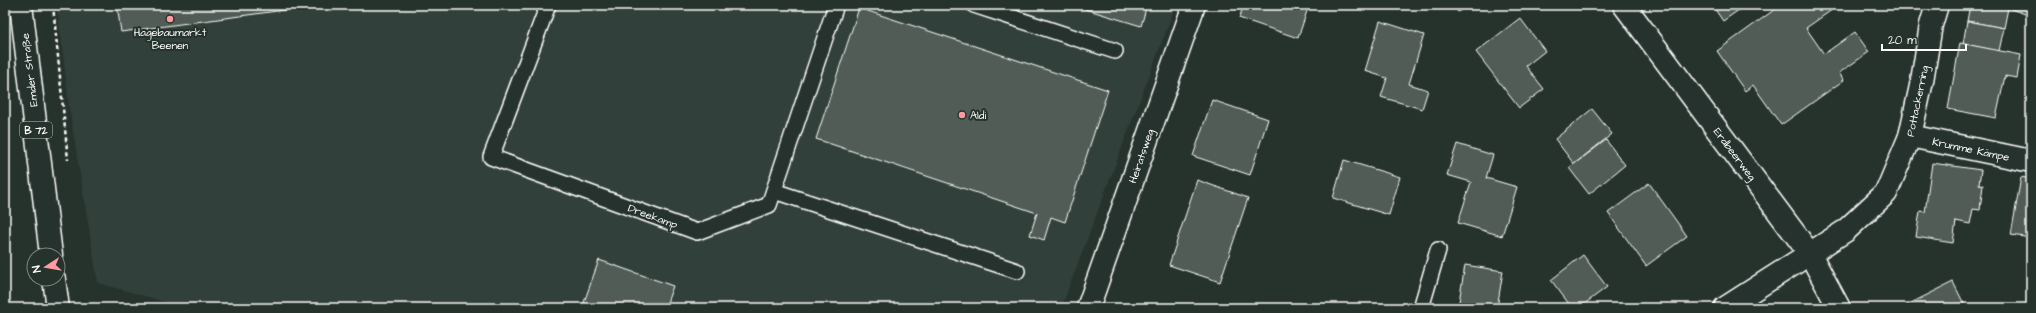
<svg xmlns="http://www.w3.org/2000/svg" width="2036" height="313" viewBox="0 0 2036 313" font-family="'Architects Daughter',sans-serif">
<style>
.built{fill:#333f3a}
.building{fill:#515c57;stroke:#fff}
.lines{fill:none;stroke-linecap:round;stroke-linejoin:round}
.lane-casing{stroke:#fff;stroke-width:18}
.street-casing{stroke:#fff;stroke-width:25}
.primary-casing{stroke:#fff;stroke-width:25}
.path{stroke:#fff;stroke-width:2.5;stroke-dasharray:4 3;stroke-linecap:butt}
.lane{stroke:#26332d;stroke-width:15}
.street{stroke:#26332d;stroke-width:22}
.primary{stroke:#26332d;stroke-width:22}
.rail-casing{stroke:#fff;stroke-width:4.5}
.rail{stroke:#26332d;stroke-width:3;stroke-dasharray:9;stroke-linecap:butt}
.poi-dot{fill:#ff9aa2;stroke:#26332d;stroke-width:1.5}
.labels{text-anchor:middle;stroke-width:4;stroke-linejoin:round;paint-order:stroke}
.shield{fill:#26332d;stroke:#bec2c0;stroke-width:1}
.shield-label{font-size:10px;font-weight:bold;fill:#fff}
.poi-label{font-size:11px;fill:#fff;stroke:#26332d}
.street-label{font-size:11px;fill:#fff;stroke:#26332d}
</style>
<rect width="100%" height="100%" fill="#26332d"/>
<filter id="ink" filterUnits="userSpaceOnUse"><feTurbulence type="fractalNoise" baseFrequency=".025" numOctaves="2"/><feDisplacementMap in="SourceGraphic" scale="8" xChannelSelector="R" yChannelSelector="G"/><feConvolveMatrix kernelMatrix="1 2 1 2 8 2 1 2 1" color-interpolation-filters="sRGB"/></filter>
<g filter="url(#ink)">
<path class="built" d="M57 5H1176L1061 308H187L98 283 70 113Z"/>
<g class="building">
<path d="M117 5H322L121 32Z"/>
<path d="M1072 5H1147L1141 26Z"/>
<path d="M1244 5H1309L1298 38 1239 18Z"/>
<path d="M1453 5H1468L1458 12Z"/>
<path d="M1712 5H1746L1723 21Z"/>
<path d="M1781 5H1835L1836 7 1806 28 1824 54 1855 32 1869 52 1839 73 1844 80 1781 125 1753 85 1745 91 1717 51Z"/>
<path d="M1970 5H1993L2008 8 2004 28 1967 21Z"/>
<path d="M2000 5H2031V16L2008 8Z"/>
<path d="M859 8 1108 90 1065 222 1051 217 1044 240 1030 235 1037 213 816 139Z"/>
<path d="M1520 18 1545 51 1526 66 1544 89 1519 108 1476 52Z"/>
<path d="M1380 21 1424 35 1409 84 1428 90 1422 109 1381 97 1387 78 1365 71Z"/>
<path d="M1967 21 2004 28 1999 51 1963 44Z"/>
<path d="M1960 43 2021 55 2017 78 2005 76 1996 118 1948 109Z"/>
<path d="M1212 100 1268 119 1250 175 1193 156Z"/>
<path d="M1592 109 1612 134 1574 164 1555 139Z"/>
<path d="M1606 140 1625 165 1589 194 1569 168Z"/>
<path d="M1457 144 1493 155 1486 178 1517 187 1502 236 1458 223 1471 182 1447 175Z"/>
<path d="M1344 160 1400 177 1389 215 1333 198Z"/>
<path d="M1932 163 1981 170 1979 184 1983 185 1980 210 1973 209 1970 224 1956 221 1953 243 1916 237 1920 211 1925 212Z"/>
<path d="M2021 177 2031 179V238L2011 235Z"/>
<path d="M1197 180 1248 198 1220 282 1169 265Z"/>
<path d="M1649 183 1687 236 1646 266 1608 213Z"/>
<path d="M1583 255 1607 287 1579 308H1572L1551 280Z"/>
<path d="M599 260 673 286 665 308H582Z"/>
<path d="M1465 265 1503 271 1497 308H1458Z"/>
<path d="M1953 282 1966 308H1901Z"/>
</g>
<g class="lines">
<g class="lane-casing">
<g id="lane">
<path d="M548 5 491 157 697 232 769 205 836 5"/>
<path d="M974 5 1115 51"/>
<path d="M774 191 1017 271"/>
<path d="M1421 308 1438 250"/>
</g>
</g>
<g class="street-casing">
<g id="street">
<path d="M1624 5 1810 254 1839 308"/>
<path d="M1910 136 2031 161"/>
<path d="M1088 308 1194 5"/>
<path d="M1725 308 1845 231 1886 193 1910 136 1922 81 1931 25 1937 5"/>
</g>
</g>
<g class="primary-casing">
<g id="primary">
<path d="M21 5 51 255"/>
<path d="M54 279 58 308"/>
</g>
</g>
<path class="path" d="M53 5 68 160"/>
<use href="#lane" class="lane"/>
<use href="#street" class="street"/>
<use href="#primary" class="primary"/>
<g class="rail-casing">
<path id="rail" d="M5 293 7 308"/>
</g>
<use href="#rail" class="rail"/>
</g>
</g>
<g class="poi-dot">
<circle cx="170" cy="19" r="4"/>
<circle cx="962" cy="115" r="4"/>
</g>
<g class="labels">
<rect class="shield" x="20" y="122" width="32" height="16" rx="3"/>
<g class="shield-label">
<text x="36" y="134">B 72</text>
</g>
<g class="poi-label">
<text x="170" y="36">Hagebaumarkt<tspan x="170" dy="13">Beenen</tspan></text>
<text x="970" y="119" text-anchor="start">Aldi</text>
</g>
<g class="street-label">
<text transform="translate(29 70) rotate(-97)" y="4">Emder Straße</text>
<text transform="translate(1917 101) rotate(-78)" y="4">Pottackerring</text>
<text transform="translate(1971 149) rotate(12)" y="4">Krumme Kämpe</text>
<text transform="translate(1735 154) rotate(53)" y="4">Erdbeerweg</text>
<text transform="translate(1141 156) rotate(-71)" y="4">Heiratsweg</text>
<text transform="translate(653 216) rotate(20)" y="4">Dreekamp</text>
</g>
</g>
<rect width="2036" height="313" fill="none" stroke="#26332d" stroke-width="20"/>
<rect x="10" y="10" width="2016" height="293" fill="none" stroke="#fff" stroke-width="1.5" filter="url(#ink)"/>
<g transform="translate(46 267) rotate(258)"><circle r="19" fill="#26332d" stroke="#7d8581"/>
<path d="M0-3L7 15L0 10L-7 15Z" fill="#ff9aa2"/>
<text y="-6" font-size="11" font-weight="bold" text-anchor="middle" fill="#ffffff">N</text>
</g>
<path d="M1882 44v6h84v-6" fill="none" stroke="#ffffff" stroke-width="2"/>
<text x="1888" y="44" font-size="12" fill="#ffffff" stroke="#26332d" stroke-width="3" paint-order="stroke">20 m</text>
</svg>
